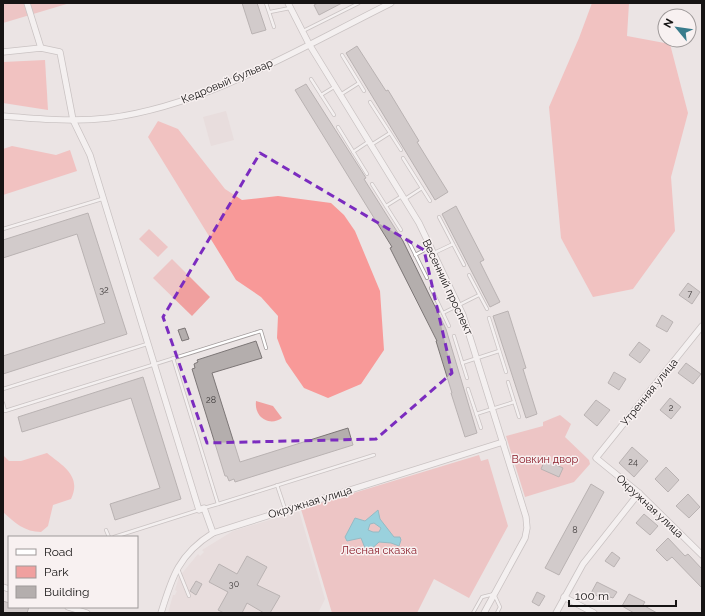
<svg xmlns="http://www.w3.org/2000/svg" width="705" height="616" viewBox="0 0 705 616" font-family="Raleway,sans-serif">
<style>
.built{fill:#e4d5d4}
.green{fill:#f0a09f}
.forest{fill:#f89998}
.water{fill:#38bad6;stroke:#2e889c;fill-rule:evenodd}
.building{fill:#b4aead;stroke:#7c7676}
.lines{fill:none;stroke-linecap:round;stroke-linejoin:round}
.service-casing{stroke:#a19b9b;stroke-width:4}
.minor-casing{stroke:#a19b9b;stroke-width:7}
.service{stroke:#fff;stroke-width:2.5}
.minor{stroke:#fff;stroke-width:5.5}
.marked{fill:none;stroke:#7b2cbf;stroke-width:3;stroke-dasharray:8 5;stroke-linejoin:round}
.labels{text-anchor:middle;stroke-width:3;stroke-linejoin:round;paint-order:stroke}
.number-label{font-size:9px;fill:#3e3a3a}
.street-label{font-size:11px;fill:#161414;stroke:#f8f1f1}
.park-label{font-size:11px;fill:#8b1c29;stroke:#f8f1f1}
</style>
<rect width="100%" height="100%" fill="#ebe4e4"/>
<g class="built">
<path d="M226 111 234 140 211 146 203 117Z"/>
<path d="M299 511 325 599 318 613H168L173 595H175L177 591 175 590 179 577 198 554 200 556 204 552 202 550 233 531Z"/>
</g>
<g class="green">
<path d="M3 3H70L3 23Z"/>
<path d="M149 229 168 247 158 257 139 239Z"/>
<path d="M172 259 210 297 192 316 153 278Z"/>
<path d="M256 401 273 406 282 418C269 427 254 417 256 401Z"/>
<path d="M560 415 571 424 565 437 589 460 590 464 574 482 525 497 506 436 543 426V422Z"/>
<path d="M479 455 481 461 488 459 508 526 469 598 434 579 417 613H332L301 509Z"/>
</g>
<g class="forest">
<path d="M592 3H629L627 36 670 44 688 113 671 177 675 231 633 289 593 297 561 238 549 107 579 38Z"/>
<path d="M45 60 48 110 3 103V62Z"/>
<path d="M158 121 178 129 225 189 242 200 278 196 331 203 344 215 355 231 380 291 384 350 361 384 328 398 304 388 286 362 277 338 278 316 261 297 236 280 148 137Z"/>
<path d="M12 146 56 155 70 150 77 171 3 195V149Z"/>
<path d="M47 453C63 466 82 476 71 499L53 505 48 526 41 532C25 532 15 523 3 512V455L9 461H21Z"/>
</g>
<path class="water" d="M378 510 380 519 394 537H400L401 540 399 546 391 543 379 542 367 553 361 538 347 541 345 537 355 518 365 521ZM374 523 381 528 379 532H373L368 530 370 524Z"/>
<g class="building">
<path d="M242 3H257L266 30 252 34Z"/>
<path d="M318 3H342L319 15 314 5Z"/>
<path d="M357 46 386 91 388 90 419 141 417 142 448 192 435 200 346 53Z"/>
<path d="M306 84 366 178 364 179 403 241 423 282 446 329 477 433 465 437 451 393H452L436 341H437L390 248 392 247 295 90Z"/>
<path d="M456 206 484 260 480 262 500 302 490 307 442 214Z"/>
<path d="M88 213 127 334 3 374V356L105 323 77 234 3 258V240Z"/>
<path d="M688 283 700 292 692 304 679 295Z"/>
<path d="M508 311 526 368 523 369 537 414 526 418 493 316Z"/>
<path d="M662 315 673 322 667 332 656 326Z"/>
<path d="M185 328 189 339 182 341 178 330Z"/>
<path d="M256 341 262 358 212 373 240 462 348 428 353 445 235 482 234 479 229 481 227 476H225L192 369 195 368 194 364 198 362 197 360Z"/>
<path d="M639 342 650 350 640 363 629 355Z"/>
<path d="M686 363 701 374 693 384 678 373Z"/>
<path d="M614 372 626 379 619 390 608 383Z"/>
<path d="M143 377 181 499 115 520 110 504 160 488 131 398 22 432 18 417Z"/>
<path d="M670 398 681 407 671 419 660 410Z"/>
<path d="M596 400 610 410 597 426 584 415Z"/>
<path d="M632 447 648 461 634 477 619 463Z"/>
<path d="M545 460 563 468 559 477 541 469Z"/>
<path d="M666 467 679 480 668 492 655 479Z"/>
<path d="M591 484 604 492 559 575 545 568Z"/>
<path d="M688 494 700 507 689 518 676 506Z"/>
<path d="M644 514 658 526 650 535 636 523Z"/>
<path d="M668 538 685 556 688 554 702 569V588L672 557 667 561 656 550Z"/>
<path d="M612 552 620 558 614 567 605 561Z"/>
<path d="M247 556 267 567 257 585 280 596 270 613H264L247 603 242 613H224L218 610 228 592 209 582 219 564 237 574Z"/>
<path d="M196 581 202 584 196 595 190 591Z"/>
<path d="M597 582 617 592 613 598 610 597 608 601 591 593Z"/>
<path d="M537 592 545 596 539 606 532 602Z"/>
<path d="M629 594 645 602 643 605 657 613H634L622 606Z"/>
<path d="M3 601 9 603V607H29L27 613H3Z"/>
</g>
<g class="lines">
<g class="service-casing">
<g id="service">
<path d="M266 3 274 27"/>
<path d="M270 12 290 8"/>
<path d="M303 31 359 3"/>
<path d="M342 55 364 91"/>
<path d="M311 79 334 115"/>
<path d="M321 95 334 87"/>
<path d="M340 95 359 83"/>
<path d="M370 102 401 150"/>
<path d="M338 127 367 174"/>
<path d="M371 145 390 133"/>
<path d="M353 152 368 142"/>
<path d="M403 158 430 201"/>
<path d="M372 184 401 230"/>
<path d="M405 199 422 188"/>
<path d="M386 206 402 196"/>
<path d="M439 217 464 265"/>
<path d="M3 229 102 199"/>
<path d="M408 240 427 278"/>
<path d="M434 253 453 244"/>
<path d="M415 255 430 247"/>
<path d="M469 275 487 309"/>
<path d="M431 288 449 326"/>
<path d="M443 313 479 295"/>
<path d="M489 318 506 372"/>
<path d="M454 336 467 378"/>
<path d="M173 358 218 504 374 455"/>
<path d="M462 363 499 351"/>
<path d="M508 382 519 417"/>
<path d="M3 389 147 344"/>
<path d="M468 389 481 428"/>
<path d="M3 403 5 411 261 331 266 348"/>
<path d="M476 414 514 402"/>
<path d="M277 485 285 509"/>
<path d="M204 508 218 504"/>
<path d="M106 530 109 537"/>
<path d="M114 537 199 510"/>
<path d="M178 569 189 596"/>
<path d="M473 613 482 597 494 594 500 607 497 613"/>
</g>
</g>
<g class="minor-casing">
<g id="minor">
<path d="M27 3 41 48"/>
<path d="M288 3 309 44 419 223 463 315 526 517 527 528 525 538 484 613"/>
<path d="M3 52 41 48 60 52 73 120 90 155 199 510 204 508 213 533"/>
<path d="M3 116C38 119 74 122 109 118 208 105 302 47 391 3"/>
<path d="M702 326 596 458 639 493 702 555"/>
<path d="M3 587 9 589"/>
<path d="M564 597 594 613"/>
<path d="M68 607 87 613"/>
<path d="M161 613C172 577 179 554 213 533L503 442"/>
<path d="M556 613 583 564 639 493"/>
</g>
</g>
<use href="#service" class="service"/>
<use href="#minor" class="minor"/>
</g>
<path d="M0 0H705V616H0ZM260 153 424 250 452 373 376 439 207 443 163 317Z" fill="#ebe4e4" fill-opacity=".55" fill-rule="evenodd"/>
<path class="marked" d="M260 153 424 250 452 373 376 439 207 443 163 317Z"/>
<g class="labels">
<g class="number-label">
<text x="104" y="293">32</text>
<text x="690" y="297">7</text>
<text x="211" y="403">28</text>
<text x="671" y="411">2</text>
<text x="633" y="465">24</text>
<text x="575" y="533">8</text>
<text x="234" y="587">30</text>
</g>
<g class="street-label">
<text transform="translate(227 81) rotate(-23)" y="4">Кедровый бульвар</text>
<text transform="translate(448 287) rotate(65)" y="4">Весенний проспект</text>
<text transform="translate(649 392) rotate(-51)" y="4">Утренняя улица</text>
<text transform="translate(310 502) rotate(-17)" y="4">Окружная улица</text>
<text transform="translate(650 506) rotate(43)" y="4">Окружная улица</text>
</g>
<g class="park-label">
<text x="545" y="463">Вовкин двор</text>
<text x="379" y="554">Лесная сказка</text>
</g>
</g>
<rect width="705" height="616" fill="none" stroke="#161414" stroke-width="8"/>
<rect x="8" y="536" width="130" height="72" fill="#f8f1f1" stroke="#9e9999"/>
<rect x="16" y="549" width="20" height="6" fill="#ffffff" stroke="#9e9999"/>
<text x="44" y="556" font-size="12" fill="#161414">Road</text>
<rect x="16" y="566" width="20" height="12" fill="#f0a09f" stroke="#9e9999"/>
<text x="44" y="576" font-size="12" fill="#161414">Park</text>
<rect x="16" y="586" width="20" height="12" fill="#b4aead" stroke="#9e9999"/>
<text x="44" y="596" font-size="12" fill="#161414">Building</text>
<g transform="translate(677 28) rotate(299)"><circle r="19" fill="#f8f1f1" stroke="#9e9999"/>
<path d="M0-3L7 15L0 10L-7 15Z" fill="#397c8c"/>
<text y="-6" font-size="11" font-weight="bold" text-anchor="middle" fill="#161414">N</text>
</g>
<path d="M569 600v6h107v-6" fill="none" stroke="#161414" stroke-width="2"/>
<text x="575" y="600" font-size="12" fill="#161414" stroke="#f8f1f1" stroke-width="3" paint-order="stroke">100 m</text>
</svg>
